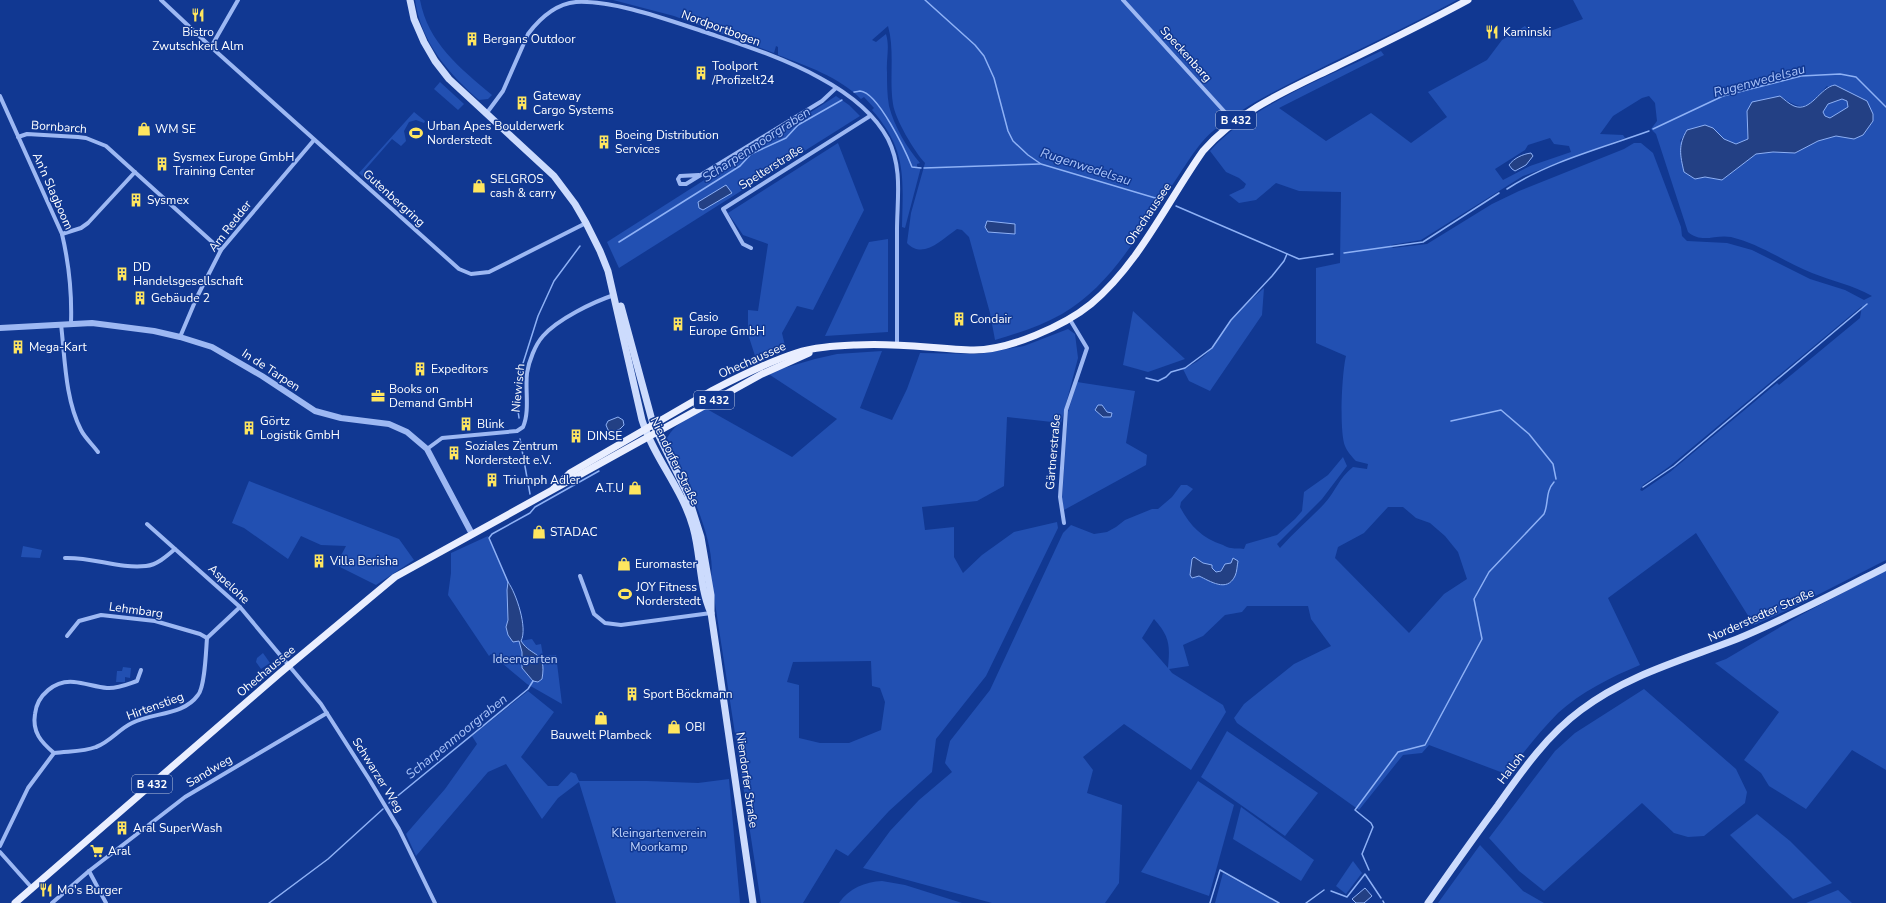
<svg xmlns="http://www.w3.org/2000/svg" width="1886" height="903" viewBox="0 0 1886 903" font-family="'Nunito Sans',sans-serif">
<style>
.green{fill:#2250b2;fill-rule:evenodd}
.water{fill:#234084;stroke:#8eb1f6;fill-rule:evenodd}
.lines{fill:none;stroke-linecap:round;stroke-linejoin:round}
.stream{stroke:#8eb1f6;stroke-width:1.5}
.minor{stroke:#9db8f3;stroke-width:4}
.tertiary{stroke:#9db8f3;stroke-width:6}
.secondary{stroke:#ccdbfd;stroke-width:7}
.primary{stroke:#e9eeff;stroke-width:7}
.labels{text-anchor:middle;stroke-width:3;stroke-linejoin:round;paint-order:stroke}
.shield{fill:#113892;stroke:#b8c3de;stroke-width:1}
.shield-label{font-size:11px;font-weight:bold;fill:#fff}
.street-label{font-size:12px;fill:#fff;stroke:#113892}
.poi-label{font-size:12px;fill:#fff;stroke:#113892;text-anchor:start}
.park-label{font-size:12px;fill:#c4d7fd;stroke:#113892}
.water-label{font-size:13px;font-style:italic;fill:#a9c3fa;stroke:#113892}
</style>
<rect width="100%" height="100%" fill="#113892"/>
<g class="green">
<path d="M415 0H420C428 43 460 68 492 95L488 99 479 100C448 73 421 42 415 0Z"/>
<path d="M613 0H1457C1416 22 1375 42 1333 62 1291 83 1249 102 1213 131 1198 143 1182 171 1171 187 1139 232 1112 285 1062 314 1041 326 1018 333 995 340L990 313 969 237 962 230 957 229C941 240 923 260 907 243L911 213 925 163C914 151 895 119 893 104 889 78 895 51 888 26L872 40 876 42 886 34C890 47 886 59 887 72 887 83 887 95 889 106 894 126 907 148 920 163L917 164V167H921L905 228 902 227C903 177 907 150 872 110L874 108 864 97 861 99C839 77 807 66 778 55V47L776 46 774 53 674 16Z"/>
<path d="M1573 0H1886V560L1790 609 1754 625 1696 533 1608 598 1640 665C1611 677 1581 692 1558 713 1539 732 1523 754 1506 774L1429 745 1422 753 1403 755 1359 810 1237 723 1234 718 1244 704 1294 664 1331 646 1311 619 1308 606H1247L1242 612 1225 615 1203 636 1183 645 1189 666 1169 669 1172 673 1223 705 1226 712 1191 770 1124 724 1083 757 1093 770 1087 793 1122 805 1119 883 1105 903H992L863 868 890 831 919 800 952 772 945 763 950 741 990 690 1063 533 1071 525 1094 534 1107 532 1116 527 1125 520 1152 509H1158L1172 497 1181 485H1187L1193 489 1181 502 1180 507C1190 526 1202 538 1223 545 1225 546 1229 548 1231 548 1236 549 1239 548 1244 549L1246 544 1277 535 1295 519 1302 511 1304 492 1328 475 1343 457 1347 466 1322 499 1277 544 1280 548C1294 532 1310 519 1324 504 1336 491 1338 479 1353 467L1367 469 1368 464 1356 461C1352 457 1347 451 1345 446 1339 431 1342 372 1346 356L1316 343V268L1340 263 1341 192 1299 191 1276 183 1256 200 1239 203 1229 195 1244 188 1246 184 1239 178 1226 172 1210 151C1250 106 1327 77 1381 51L1384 55 1279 108 1326 141 1371 113 1411 143 1447 117 1428 92 1487 60 1502 40 1525 26 1534 37 1583 19ZM1827 86 1873 121 1863 135 1854 139 1836 136 1818 141 1795 153 1773 152 1756 154 1722 180 1705 177 1680 141 1687 130 1705 125 1713 128 1724 139 1736 144 1748 139 1747 111 1780 96C1806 114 1808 106 1827 86ZM1649 96 1655 103 1657 121 1651 129 1656 134 1688 232C1702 244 1715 234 1731 237 1760 244 1785 262 1812 273 1832 281 1853 285 1872 296L1864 300 1845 290 1810 279 1752 250 1727 243 1687 241 1682 236 1681 227 1653 153 1641 143H1634L1624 149 1519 191 1492 204 1427 244 1393 248 1391 245 1421 240 1523 176 1625 138 1623 135 1600 134 1613 116 1642 98ZM1550 138 1554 144 1569 146 1571 152 1530 166 1503 180 1495 169 1525 150 1528 145ZM1862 306 1860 318 1779 385 1777 383 1670 472 1642 491 1640 490 1643 485 1670 466ZM1388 507H1403L1416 518 1430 523 1445 536 1458 552 1467 579 1444 594 1409 633 1335 558 1338 547 1364 533ZM1194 557 1203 563 1211 565 1212 568 1216 572 1238 561 1234 578 1230 583 1218 585 1199 576 1190 575ZM1154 619C1170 637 1170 645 1168 668L1142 638Z"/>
<path d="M440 82 464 104 458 110 434 89Z"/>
<path d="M836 96 849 105 860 116 619 268 607 242Z"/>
<path d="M1842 99 1847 101 1848 107 1830 118 1825 116 1823 112 1828 104Z"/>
<path d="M414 112 425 121 424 123 416 120 409 122 404 131 406 141 401 146 392 139 364 171 382 188 381 194 359 173Z"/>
<path d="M838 143 864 210 813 310 797 306 782 333 785 346 756 359 748 334V310L758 311 768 244 743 235 728 213Z"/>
<path d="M888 239V332L825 336 869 242Z"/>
<path d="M1264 288 1262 315 1210 391 1189 381 1183 369C1213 356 1214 341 1233 318 1242 307 1254 297 1264 288Z"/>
<path d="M1133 311 1185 359 1148 372 1123 365Z"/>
<path d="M1068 329 1075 334 1078 358 1061 423 1007 417 1004 486 977 501 922 507 925 530 954 527V557L963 573 982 555 1014 532 1057 522 1058 528 986 676 936 739 932 772 889 811 848 856 836 849 803 903H761L711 577C717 540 682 473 667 438 675 423 692 416 705 408L792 457 837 419 767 373 815 359 837 354 882 351 860 408 892 420 907 389 920 353 979 354 1024 346ZM871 661 872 686 880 688 885 702 881 730 849 743H820L799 738V685L787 682 793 662Z"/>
<path d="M1077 382 1135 391 1126 443 1147 455 1146 465 1064 510 1062 499 1068 412Z"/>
<path d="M249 481 399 539 414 560 376 585 336 565 346 546 321 545 301 536 288 559 244 528 232 523Z"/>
<path d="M488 536 508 582C505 597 511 612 506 627L513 642 532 639 536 645 541 644 543 656 556 655 562 704 527 684 491 654 489 656 448 595 451 573V553Z"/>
<path d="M23 546 42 550 40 558 21 557Z"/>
<path d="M1886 570V770L1852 750 1806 809 1769 786 1761 773 1744 760 1779 712 1715 663 1726 659 1799 616Z"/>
<path d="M263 653 270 663 261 669 256 662 257 658Z"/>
<path d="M123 667 131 668 130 678 125 677V682H116L117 671H122Z"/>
<path d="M1644 689 1736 769 1747 792 1745 803 1704 836 1688 837 1674 833 1642 803 1544 891 1519 871 1489 838 1555 751 1575 733Z"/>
<path d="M528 691 554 712 521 757 548 786H558L571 772 576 774 579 781H647L698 783 729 779 740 903H616L579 782 558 798 542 819 506 764 488 772 416 856 406 834 445 789 477 744 472 736Z"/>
<path d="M1227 731 1318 793 1285 836 1201 777Z"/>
<path d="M1198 781 1234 805 1209 896 1141 872Z"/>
<path d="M1241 807 1314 860 1301 881 1233 839Z"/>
<path d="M1757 814 1790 841 1832 883 1793 899 1730 835Z"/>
<path d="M1480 845 1523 891 1544 903H1438Z"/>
<path d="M1353 861 1362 873 1346 894 1336 886Z"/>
<path d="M1223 873 1278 903H1215Z"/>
<path d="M882 881 905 885 962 903H839C849 888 865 882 882 881Z"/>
<path d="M1838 890 1852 903H1806Z"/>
</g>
<g class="water">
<path d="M1835 85 1867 101 1873 114V121L1863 135 1854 139 1836 136 1818 141 1795 153 1773 152 1756 154 1722 180 1705 177 1695 179 1684 172C1680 155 1678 145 1687 130L1705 125 1713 128 1724 139 1736 144 1748 139 1747 111 1752 102 1780 96C1784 99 1789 104 1794 106 1811 113 1820 87 1835 85ZM1842 99 1847 101 1848 107 1830 118 1825 116 1823 112 1828 104Z"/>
<path d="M1531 153 1533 156 1526 165 1515 171 1512 169 1509 165C1514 158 1523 154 1531 153Z"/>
<path d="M726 185 732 193 703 210 699 208 698 202Z"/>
<path d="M987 221 1015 224V234L988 232 985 227Z"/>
<path d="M1098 405H1102L1107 412 1112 413 1111 417H1103L1095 410Z"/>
<path d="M618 417 623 420 624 425 620 429 613 432 608 430 606 425 608 421Z"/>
<path d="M1194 557 1203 563 1212 565V568L1216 572 1221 571 1225 564 1231 563 1233 558 1238 561C1237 566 1237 572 1235 576 1227 593 1210 581 1199 576L1192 578 1190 575 1192 559Z"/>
<path d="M508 582C516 593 528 628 521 641 532 658 547 650 542 679L538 682 533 681 522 668V652L519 641 513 642 508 635 506 627 508 620 507 590Z"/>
<path d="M1365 888 1372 896 1364 903H1356L1352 899Z"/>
</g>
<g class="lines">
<g class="stream">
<path d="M925 0 975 45 984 56 994 78 1008 131 1013 141 1028 155 1041 164 1162 200"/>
<path d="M854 92C855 92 860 91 860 91 878 92 906 152 912 167L921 168"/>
<path d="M1653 129 1723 96 1801 76 1840 74 1856 77 1886 107"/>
<path d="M924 168 1040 164"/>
<path d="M1507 189C1548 162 1602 148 1649 131"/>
<path d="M1176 206 1299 259 1333 254"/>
<path d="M619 242 740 166 751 154 786 138 798 125 842 100"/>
<path d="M1344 253 1423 242 1499 193"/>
<path d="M1146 378 1158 381 1166 377 1171 372 1185 368 1212 348 1231 320 1272 276 1284 261 1287 254"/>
<path d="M519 418 517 403 518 379 538 316 554 281 580 246"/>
<path d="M1451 421 1501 410 1529 434 1553 464 1556 479"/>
<path d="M520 439 530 494"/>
<path d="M1643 487 1674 466 1867 304"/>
<path d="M508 582 489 538 492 534 530 513 535 507 599 471"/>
<path d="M389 803 528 689 533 681"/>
<path d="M1369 870 1362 854 1373 827 1371 823 1355 810 1398 752 1425 745 1482 639 1474 599 1489 572 1544 514C1549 503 1545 492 1554 482"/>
<path d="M1331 891 1347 897 1365 874 1381 898"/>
<path d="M1383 901 1384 903"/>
<path d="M269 903 328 859 383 809"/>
<path d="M1210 903 1220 870 1279 903"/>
<path d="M1306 903 1324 890"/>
</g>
<g class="minor">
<path d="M161 0 211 47 459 269 471 274 489 272 586 223"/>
<path d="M1123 0 1233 121"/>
<path d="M211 47 238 0"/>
<path d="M0 96 62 234C69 264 72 293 71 323"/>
<path d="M486 114 503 91 528 34C540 18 555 4 576 2 614 0 668 20 705 32 743 45 784 58 820 78 846 92 874 113 888 139 903 169 897 199 897 230 897 269 897 307 897 345"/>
<path d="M18 137 27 134 78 137 86 138 106 146 221 250"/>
<path d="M699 175 680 176 678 179 680 184H686L822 101 836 88"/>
<path d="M62 234 81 228 88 223 135 172"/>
<path d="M751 248 743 244 723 209 870 116"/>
<path d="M61 324C65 358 65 399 81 430 85 438 93 445 98 452"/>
<path d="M180 337 197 297 221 250 314 140"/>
<path d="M427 449 442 438 517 431 523 427C530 411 525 390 527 373 529 361 535 345 543 336 558 319 593 302 614 295"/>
<path d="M1064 523 1060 497 1066 410 1087 348 1069 318"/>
<path d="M147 524 240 607 321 704 369 779 399 829 435 903"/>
<path d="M65 558C93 557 119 569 146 566 157 565 167 556 175 549"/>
<path d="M580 576 594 614 605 623 621 625 711 613"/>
<path d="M67 636 79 621 101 615 155 621 200 634 207 638"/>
<path d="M54 753C41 742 32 732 35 714 37 695 55 680 74 682 85 683 96 687 107 688 117 689 128 684 137 681L141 670"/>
<path d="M0 846 28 788 54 753C68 751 83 752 96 747 110 742 119 729 132 723 153 712 183 716 198 695 205 687 206 650 207 638L240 607"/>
<path d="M0 852 32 888"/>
<path d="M89 871 106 903"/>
<path d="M52 903 89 871 185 797 327 713"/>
</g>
<path class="tertiary" d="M0 328 92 323 154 331 180 337 212 347 262 376 315 411 341 418 389 424 407 432 427 449 472 534"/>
<g class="secondary">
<path d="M410 0 414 19 424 42 435 61 449 79 554 176 575 204 586 223 600 251 608 271 642 420C654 458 682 488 693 527 701 555 699 587 711 613"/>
<path d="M621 306 653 424 687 493 701 537 711 595V613L717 654 753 903"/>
<path d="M1428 903C1451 870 1474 837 1498 805 1522 771 1547 735 1581 710 1627 675 1683 660 1737 639 1788 618 1837 592 1886 567"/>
</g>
<g class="primary">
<path d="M554 488 570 473 713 390C740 376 768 362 796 353 814 347 837 346 856 345 895 342 935 349 974 350 1009 350 1064 326 1091 304 1139 264 1167 202 1203 151 1238 111 1288 90 1335 67 1380 45 1424 24 1468 0"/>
<path d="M15 903 280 673 395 577 762 374 809 353"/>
</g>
</g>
<defs>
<g id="restaurant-bare" transform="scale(1.08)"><path d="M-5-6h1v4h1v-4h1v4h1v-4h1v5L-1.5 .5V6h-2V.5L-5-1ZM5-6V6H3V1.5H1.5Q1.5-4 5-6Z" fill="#ffe65f" stroke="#113892" stroke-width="2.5" paint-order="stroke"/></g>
<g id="building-bare" transform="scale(1.08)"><path d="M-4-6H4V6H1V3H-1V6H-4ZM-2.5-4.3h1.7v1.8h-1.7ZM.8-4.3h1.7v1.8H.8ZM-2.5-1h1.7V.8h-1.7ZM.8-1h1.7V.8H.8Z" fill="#ffe65f" stroke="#113892" stroke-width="2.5" paint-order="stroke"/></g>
<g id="shop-bare" transform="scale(1.08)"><path d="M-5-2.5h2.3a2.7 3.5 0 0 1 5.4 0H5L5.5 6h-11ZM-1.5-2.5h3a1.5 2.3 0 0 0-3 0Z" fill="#ffe65f" stroke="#113892" stroke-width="2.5" paint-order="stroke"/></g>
<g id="stadium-bare" transform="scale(1.08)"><path d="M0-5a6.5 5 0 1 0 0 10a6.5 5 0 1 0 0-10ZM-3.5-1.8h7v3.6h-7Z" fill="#ffe65f" stroke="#113892" stroke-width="2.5" paint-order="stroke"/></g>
<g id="office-bare" transform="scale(1.08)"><path d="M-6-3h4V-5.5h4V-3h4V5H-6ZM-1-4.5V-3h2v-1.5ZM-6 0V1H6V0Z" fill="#ffe65f" stroke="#113892" stroke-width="2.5" paint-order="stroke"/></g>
<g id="supermarket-bare" transform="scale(1.08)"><path d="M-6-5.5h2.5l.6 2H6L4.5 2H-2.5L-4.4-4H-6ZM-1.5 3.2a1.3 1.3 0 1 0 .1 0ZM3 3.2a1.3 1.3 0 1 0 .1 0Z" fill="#ffe65f" stroke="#113892" stroke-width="2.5" paint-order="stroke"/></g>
</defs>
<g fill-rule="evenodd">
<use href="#restaurant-bare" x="198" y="15"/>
<use href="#restaurant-bare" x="1492" y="32"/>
<use href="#building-bare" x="472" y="39"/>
<use href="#building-bare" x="701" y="73"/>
<use href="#building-bare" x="522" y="103"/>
<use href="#shop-bare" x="144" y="129"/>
<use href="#stadium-bare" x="416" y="133"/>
<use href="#building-bare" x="604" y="142"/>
<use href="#building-bare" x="162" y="164"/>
<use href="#shop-bare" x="479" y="186"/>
<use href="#building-bare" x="136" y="200"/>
<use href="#building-bare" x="122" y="274"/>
<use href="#building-bare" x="140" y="298"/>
<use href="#building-bare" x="959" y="319"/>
<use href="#building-bare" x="678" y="324"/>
<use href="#building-bare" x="18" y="347"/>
<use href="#building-bare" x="420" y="369"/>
<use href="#office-bare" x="378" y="396"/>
<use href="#building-bare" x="466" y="424"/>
<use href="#building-bare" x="249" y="428"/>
<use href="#building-bare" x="576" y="436"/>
<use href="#building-bare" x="454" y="453"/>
<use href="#building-bare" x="492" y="480"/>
<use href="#shop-bare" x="635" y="488"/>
<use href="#shop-bare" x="539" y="532"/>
<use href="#building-bare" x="319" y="561"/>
<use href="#shop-bare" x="624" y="564"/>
<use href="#stadium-bare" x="625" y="594"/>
<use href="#building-bare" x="632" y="694"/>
<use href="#shop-bare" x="601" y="718"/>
<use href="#shop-bare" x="674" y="727"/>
<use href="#building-bare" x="122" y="828"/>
<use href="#supermarket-bare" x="97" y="851"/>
<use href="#restaurant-bare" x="46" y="890"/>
</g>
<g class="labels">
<g class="shield">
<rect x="1216" y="111" width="40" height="18" rx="3"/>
<rect x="694" y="391" width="40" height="18" rx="3"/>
<rect x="132" y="775" width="40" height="18" rx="3"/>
</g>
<g class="shield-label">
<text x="1236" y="124">B 432</text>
<text x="714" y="404">B 432</text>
<text x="152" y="788">B 432</text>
</g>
<g class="street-label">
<text transform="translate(721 28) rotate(20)" y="4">Nordportbogen</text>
<text transform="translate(1186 54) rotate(48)" y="4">Speckenbarg</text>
<text transform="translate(59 127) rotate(4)" y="4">Bornbarch</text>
<text transform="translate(771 167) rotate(-32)" y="4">Spelterstraße</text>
<text transform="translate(53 191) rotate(66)" y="4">An'n Slagboom</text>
<text transform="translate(394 198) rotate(42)" y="4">Gutenbergring</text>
<text transform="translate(1148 214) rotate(-56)" y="4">Ohechaussee</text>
<text transform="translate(230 226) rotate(-52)" y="4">Am Redder</text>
<text transform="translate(752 360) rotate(-24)" y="4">Ohechaussee</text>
<text transform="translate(271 370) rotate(33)" y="4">In de Tarpen</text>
<text transform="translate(518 388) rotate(-84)" y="4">Niewisch</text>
<text transform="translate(1053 452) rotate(-85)" y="4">Gärtnerstraße</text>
<text transform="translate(675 461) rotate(64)" y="4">Niendorfer Straße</text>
<text transform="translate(229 584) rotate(43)" y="4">Aspelohe</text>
<text transform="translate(136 610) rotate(8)" y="4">Lehmbarg</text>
<text transform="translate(1761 615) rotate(-24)" y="4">Norderstedter Straße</text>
<text transform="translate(266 671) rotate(-40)" y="4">Ohechaussee</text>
<text transform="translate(155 706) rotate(-20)" y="4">Hirtenstieg</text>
<text transform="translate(1511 768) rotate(-53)" y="4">Halloh</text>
<text transform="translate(209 771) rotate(-31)" y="4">Sandweg</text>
<text transform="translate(378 775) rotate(58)" y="4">Schwarzer Weg</text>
<text transform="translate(747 780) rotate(82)" y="4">Niendorfer Straße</text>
</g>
<g class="poi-label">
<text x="198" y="36" text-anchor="middle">Bistro<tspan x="198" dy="14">Zwutschkerl Alm</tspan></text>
<text x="1503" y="36">Kaminski</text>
<text x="483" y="43">Bergans Outdoor</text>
<text x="712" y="70">Toolport<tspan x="712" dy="14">/Profizelt24</tspan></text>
<text x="533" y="100">Gateway<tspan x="533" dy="14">Cargo Systems</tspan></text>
<text x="427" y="130">Urban Apes Boulderwerk<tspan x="427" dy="14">Norderstedt</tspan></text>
<text x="155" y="133">WM SE</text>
<text x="615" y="139">Boeing Distribution<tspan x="615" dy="14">Services</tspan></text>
<text x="173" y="161">Sysmex Europe GmbH<tspan x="173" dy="14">Training Center</tspan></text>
<text x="490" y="183">SELGROS<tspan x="490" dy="14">cash &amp; carry</tspan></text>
<text x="147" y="204">Sysmex</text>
<text x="133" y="271">DD<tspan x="133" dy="14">Handelsgesellschaft</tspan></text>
<text x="151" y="302">Gebäude 2</text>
<text x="689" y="321">Casio<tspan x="689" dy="14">Europe GmbH</tspan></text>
<text x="970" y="323">Condair</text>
<text x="29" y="351">Mega-Kart</text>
<text x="431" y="373">Expeditors</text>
<text x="389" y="393">Books on<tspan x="389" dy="14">Demand GmbH</tspan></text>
<text x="260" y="425">Görtz<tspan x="260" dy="14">Logistik GmbH</tspan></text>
<text x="477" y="428">Blink</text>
<text x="587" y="440">DINSE</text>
<text x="465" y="450">Soziales Zentrum<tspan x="465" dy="14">Norderstedt e.V.</tspan></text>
<text x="503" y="484">Triumph Adler</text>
<text x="624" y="492" text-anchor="end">A.T.U</text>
<text x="550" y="536">STADAC</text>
<text x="330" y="565">Villa Berisha</text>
<text x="635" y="568">Euromaster</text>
<text x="636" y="591">JOY Fitness<tspan x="636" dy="14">Norderstedt</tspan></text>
<text x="643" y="698">Sport Böckmann</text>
<text x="685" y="731">OBI</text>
<text x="601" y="739" text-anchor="middle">Bauwelt Plambeck</text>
<text x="133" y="832">Aral SuperWash</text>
<text x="108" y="855">Aral</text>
<text x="57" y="894">Mo's Burger</text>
</g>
<g class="park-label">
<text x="525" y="663">Ideengarten</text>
<text x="659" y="837">Kleingartenverein<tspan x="659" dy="14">Moorkamp</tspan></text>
</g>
<g class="water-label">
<text transform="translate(1759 80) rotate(-15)" y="5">Rugenwedelsau</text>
<text transform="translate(756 144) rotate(-33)" y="5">Scharpenmoorgraben</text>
<text transform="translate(1086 166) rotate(18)" y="5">Rugenwedelsau</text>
<text transform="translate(456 736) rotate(-39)" y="5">Scharpenmoorgraben</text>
</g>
</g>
</svg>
